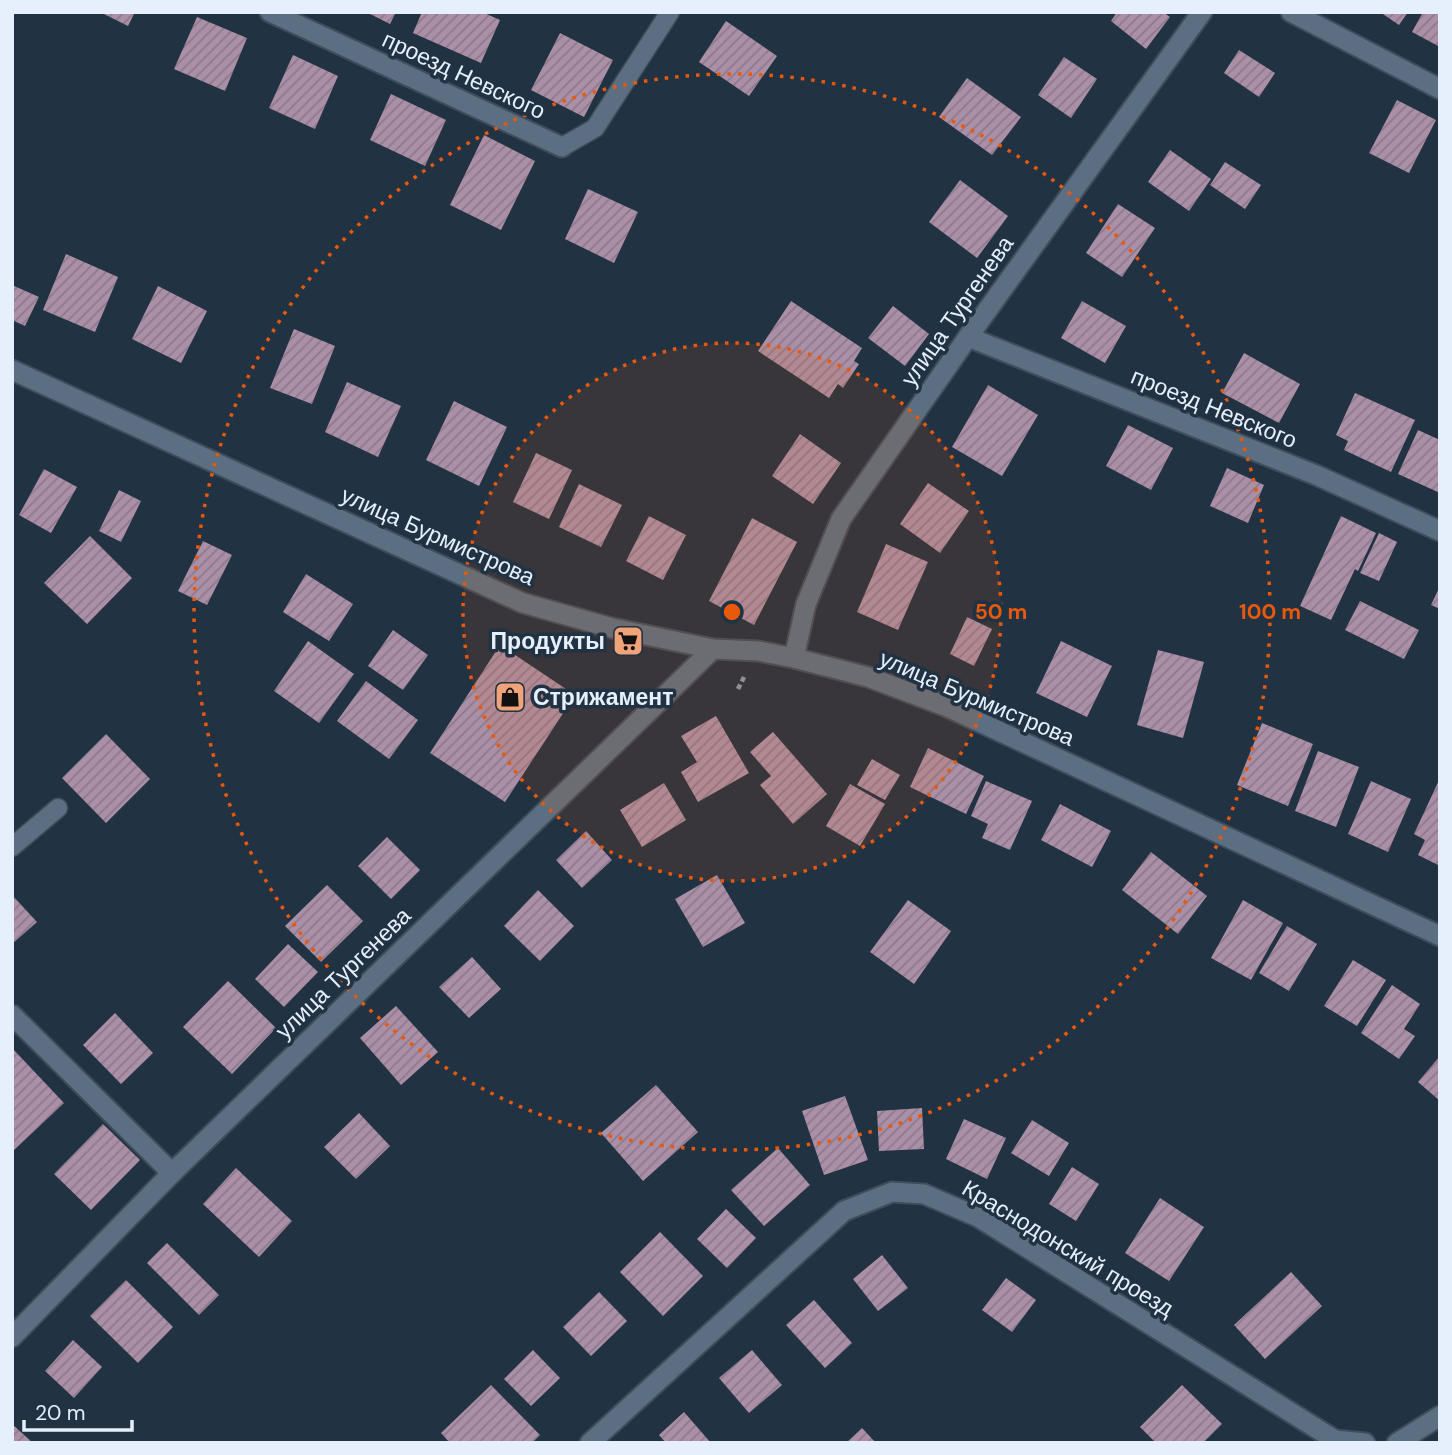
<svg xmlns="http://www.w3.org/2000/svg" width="1452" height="1455" viewBox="0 0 1452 1455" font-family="'DM Sans',sans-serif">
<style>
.building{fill:url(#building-hatch)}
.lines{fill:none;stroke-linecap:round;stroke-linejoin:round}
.service-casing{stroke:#3e4d5c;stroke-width:21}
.minor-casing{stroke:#3e4d5c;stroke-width:23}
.tertiary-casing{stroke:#3e4d5c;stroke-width:23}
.path{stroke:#8997a5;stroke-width:4.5;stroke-dasharray:5 3.5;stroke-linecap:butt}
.service{stroke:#5c6f82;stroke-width:18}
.minor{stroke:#5c6f82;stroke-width:19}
.tertiary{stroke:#5c6f82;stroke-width:19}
.ring{fill:none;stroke:#e8590c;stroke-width:3.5;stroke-dasharray:3.5 7}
.labels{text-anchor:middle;stroke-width:7;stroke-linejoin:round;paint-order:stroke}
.street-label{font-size:23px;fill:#e6f0fc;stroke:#213243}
.poi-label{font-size:23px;font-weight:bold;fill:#e6f0fc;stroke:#213243;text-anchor:end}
.centre{fill:#e8590c;stroke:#213243;stroke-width:3.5}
.ring-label{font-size:21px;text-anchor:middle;font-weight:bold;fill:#e8590c;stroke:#213243;stroke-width:7;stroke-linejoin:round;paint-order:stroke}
</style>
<defs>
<pattern id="building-hatch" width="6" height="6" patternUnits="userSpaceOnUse" patternTransform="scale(1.75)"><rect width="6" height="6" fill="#ab8fa6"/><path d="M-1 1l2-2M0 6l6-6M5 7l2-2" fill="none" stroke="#8c7a8b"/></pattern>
</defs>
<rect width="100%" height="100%" fill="#213243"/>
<g class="building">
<path d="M100 12H135L128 26Z"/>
<path d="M366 12H396L390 24Z"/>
<path d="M422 12H482L500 20 481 63 413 33Z"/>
<path d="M1117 12H1163L1170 17 1146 49 1111 21Z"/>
<path d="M1380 12H1408L1399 25Z"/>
<path d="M1423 12H1440V47L1412 32Z"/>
<path d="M197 17 247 38 225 91 174 69Z"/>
<path d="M726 21 777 56 749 96 699 62Z"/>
<path d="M560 33 613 60 584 117 531 90Z"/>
<path d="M1239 50 1275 73 1259 97 1224 73Z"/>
<path d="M293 55 338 76 315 129 269 108Z"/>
<path d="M1064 57 1097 79 1071 118 1038 95Z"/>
<path d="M967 78 1021 117 992 155 939 117Z"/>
<path d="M391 94 446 120 425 166 370 140Z"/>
<path d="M1397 100 1436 120 1409 173 1369 153Z"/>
<path d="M484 135 535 161 501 230 450 205Z"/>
<path d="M1170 150 1211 179 1189 211 1148 182Z"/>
<path d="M1225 162 1261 185 1245 209 1210 185Z"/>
<path d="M960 180 1008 216 977 258 929 222Z"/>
<path d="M588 189 638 212 614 263 565 239Z"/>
<path d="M1118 204 1155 228 1122 277 1086 253Z"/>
<path d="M66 254 118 277 95 332 43 310Z"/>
<path d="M12 285 39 297 25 326 12 320Z"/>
<path d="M158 286 207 311 181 363 132 339Z"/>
<path d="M791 301 862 348 854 361 859 364 843 388 838 384 829 398 758 351Z"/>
<path d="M1082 301 1126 326 1105 363 1061 338Z"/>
<path d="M893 306 929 334 905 366 868 338Z"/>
<path d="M294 329 335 346 312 404 270 388Z"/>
<path d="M1244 353 1300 384 1279 423 1222 393Z"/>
<path d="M347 382 401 406 378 457 325 432Z"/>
<path d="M988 385 1038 415 1002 476 952 447Z"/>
<path d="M1355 393 1415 420 1391 472 1344 450 1348 441 1336 435Z"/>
<path d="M454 401 507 427 479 486 426 460Z"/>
<path d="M1128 425 1173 448 1151 490 1106 466Z"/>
<path d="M1418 430 1440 440V493L1398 474Z"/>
<path d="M800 434 841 463 813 504 772 476Z"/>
<path d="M536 453 572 470 549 519 513 502Z"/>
<path d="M1227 468 1264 485 1248 523 1210 506Z"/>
<path d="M44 469 77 487 51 533 19 515Z"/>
<path d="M928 483 969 511 940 553 900 524Z"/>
<path d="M579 484 622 505 601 547 559 527Z"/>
<path d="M119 490 141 501 121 542 99 531Z"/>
<path d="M649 516 686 535 663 580 626 561Z"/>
<path d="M1341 516 1376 533 1358 571 1355 569 1331 620 1300 606Z"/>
<path d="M752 518 797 542 754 625 709 601Z"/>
<path d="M1379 533 1397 542 1379 581 1360 573Z"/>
<path d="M90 536 132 578 87 624 44 583Z"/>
<path d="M203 541 232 555 207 605 178 591Z"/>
<path d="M886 544 928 562 898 630 857 612Z"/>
<path d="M306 574 353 604 329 641 283 612Z"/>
<path d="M1440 586V609L1431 605Z"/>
<path d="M1360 601 1419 630 1404 659 1345 630Z"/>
<path d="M967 617 992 629 974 666 950 654Z"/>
<path d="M393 630 428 655 403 690 368 666Z"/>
<path d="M308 641 354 674 319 723 274 691Z"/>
<path d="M1061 641 1112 666 1087 717 1036 693Z"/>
<path d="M500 645 575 695 505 802 430 753Z"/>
<path d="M1158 650 1204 662 1183 738 1137 725Z"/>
<path d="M366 681 418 720 389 759 337 721Z"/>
<path d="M716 716 749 773 698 802 681 772 697 762 681 736Z"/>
<path d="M1262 723 1313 744 1288 806 1237 785Z"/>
<path d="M773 732 827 794 793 824 760 785 771 776 750 752Z"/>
<path d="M106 734 150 779 106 823 62 778Z"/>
<path d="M928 748 984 776 966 814 910 787Z"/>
<path d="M1318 751 1359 767 1336 827 1295 811Z"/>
<path d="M872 759 900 775 885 800 857 785Z"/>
<path d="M1440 778V866L1418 855 1425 840 1414 834Z"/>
<path d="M986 781 1032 801 1010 850 982 838 988 824 971 816Z"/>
<path d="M1371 781 1411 799 1388 852 1348 834Z"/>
<path d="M664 783 686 820 642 847 620 810Z"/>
<path d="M850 784 885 804 860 846 826 826Z"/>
<path d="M1060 804 1111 831 1092 867 1041 840Z"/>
<path d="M586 831 612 860 582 888 556 860Z"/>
<path d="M387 837 420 870 391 899 358 866Z"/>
<path d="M1151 852 1207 896 1178 934 1122 890Z"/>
<path d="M717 875 745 923 703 947 675 899Z"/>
<path d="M327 885 363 921 321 962 285 926Z"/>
<path d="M538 890 574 926 540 961 504 926Z"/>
<path d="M12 895 37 922 12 944Z"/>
<path d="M908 900 951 931 914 984 870 952Z"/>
<path d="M1243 900 1283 923 1251 980 1211 958Z"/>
<path d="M1287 926 1317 944 1289 991 1259 973Z"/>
<path d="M288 944 318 972 284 1007 255 979Z"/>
<path d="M472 957 501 989 469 1018 439 987Z"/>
<path d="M1353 960 1386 980 1357 1026 1324 1006Z"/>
<path d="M228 981 276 1028 232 1074 183 1027Z"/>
<path d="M1392 985 1420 1004 1404 1029 1415 1036 1399 1059 1361 1033Z"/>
<path d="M396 1006 438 1052 401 1085 360 1038Z"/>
<path d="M115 1013 153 1053 121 1084 83 1045Z"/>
<path d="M12 1048 64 1103 12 1152Z"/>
<path d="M1440 1056V1101L1418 1082Z"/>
<path d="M656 1085 698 1132 643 1181 601 1133Z"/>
<path d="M845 1096 868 1160 824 1175 802 1111Z"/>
<path d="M922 1108 924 1149 879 1151 877 1111Z"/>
<path d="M359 1113 390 1146 356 1179 324 1147Z"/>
<path d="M964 1119 1006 1138 987 1179 946 1159Z"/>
<path d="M1032 1120 1069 1143 1049 1176 1011 1153Z"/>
<path d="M103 1124 140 1160 91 1210 54 1174Z"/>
<path d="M778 1148 810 1185 764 1226 731 1190Z"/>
<path d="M1072 1167 1099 1184 1076 1221 1049 1204Z"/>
<path d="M236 1168 292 1221 259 1257 203 1204Z"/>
<path d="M1160 1198 1204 1227 1169 1281 1125 1253Z"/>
<path d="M726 1209 756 1238 727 1268 697 1239Z"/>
<path d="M660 1232 703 1276 663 1316 620 1272Z"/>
<path d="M167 1243 219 1295 199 1315 147 1263Z"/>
<path d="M882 1255 908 1288 878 1311 853 1279Z"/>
<path d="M1291 1272 1322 1306 1265 1359 1234 1325Z"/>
<path d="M1006 1278 1036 1300 1012 1332 982 1310Z"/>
<path d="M126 1280 173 1327 138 1363 90 1316Z"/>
<path d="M599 1292 627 1321 591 1356 563 1327Z"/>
<path d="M814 1300 852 1343 825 1368 786 1325Z"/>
<path d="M73 1340 102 1367 74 1398 45 1371Z"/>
<path d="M533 1350 560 1378 531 1406 504 1379Z"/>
<path d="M752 1350 782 1385 749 1413 719 1378Z"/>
<path d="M491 1385 540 1435 532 1443H450L441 1433Z"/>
<path d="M1182 1385 1222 1424 1203 1443H1156L1140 1427Z"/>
<path d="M684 1412 711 1443H666L659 1435Z"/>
<path d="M12 1424 33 1443H12Z"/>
<path d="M862 1428 876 1443H846Z"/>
</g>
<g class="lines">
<g class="service-casing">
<g id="service">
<path d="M562 147 595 128 670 12"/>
<path d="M12 847 58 808"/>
</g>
</g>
<g class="minor-casing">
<g id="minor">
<path d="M270 12 562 147"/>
<path d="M1291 12 1440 89"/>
<path d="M968 337 1316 475 1440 531"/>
<path d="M794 658 806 604 841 519 968 337 1202 12"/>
<path d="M12 1015 172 1173"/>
<path d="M12 1337 172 1173 713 649"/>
<path d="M590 1443 844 1211 892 1192 924 1194 978 1217 1335 1440"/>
<path d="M1329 1443 1335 1440 1365 1443"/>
<path d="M1397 1443 1440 1416"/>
</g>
</g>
<g class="tertiary-casing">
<path id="tertiary" d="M12 370 523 603 612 628 713 649 758 651 794 658 868 677 945 706 1440 936"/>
</g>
<path class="path" d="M738 689 744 677"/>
<use href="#service" class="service"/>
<use href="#minor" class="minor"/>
<use href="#tertiary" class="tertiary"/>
</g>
<circle cx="732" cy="612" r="269" fill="#e8590c" fill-opacity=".12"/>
<g class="ring">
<circle cx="732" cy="612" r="269"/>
<circle cx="732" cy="612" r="538"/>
</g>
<defs>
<g id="supermarket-square" transform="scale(1.575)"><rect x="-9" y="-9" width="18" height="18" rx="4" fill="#f0a279" stroke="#213243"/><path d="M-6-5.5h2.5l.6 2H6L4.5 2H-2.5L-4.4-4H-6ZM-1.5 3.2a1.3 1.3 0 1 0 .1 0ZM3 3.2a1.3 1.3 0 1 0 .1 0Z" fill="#111"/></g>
<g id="shop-square" transform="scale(1.575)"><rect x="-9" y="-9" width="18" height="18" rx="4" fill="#f0a279" stroke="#213243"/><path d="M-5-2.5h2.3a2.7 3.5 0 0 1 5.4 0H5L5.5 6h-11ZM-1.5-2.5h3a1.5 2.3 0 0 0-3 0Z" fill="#111"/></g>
</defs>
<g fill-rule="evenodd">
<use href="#supermarket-square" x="628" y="641"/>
<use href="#shop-square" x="510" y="697"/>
</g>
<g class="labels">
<g class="street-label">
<text transform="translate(464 75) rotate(25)" y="8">проезд Невского</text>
<text transform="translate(957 311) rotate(-55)" y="8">улица Тургенева</text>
<text transform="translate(1214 408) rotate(22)" y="8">проезд Невского</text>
<text transform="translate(438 536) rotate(24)" y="8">улица Бурмистрова</text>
<text transform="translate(977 698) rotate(23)" y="8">улица Бурмистрова</text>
<text transform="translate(343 973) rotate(-44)" y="8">улица Тургенева</text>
<text transform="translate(1068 1248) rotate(31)" y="8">Краснодонский проезд</text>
</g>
<g class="poi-label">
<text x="605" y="649">Продукты</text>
<text x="533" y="705" text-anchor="start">Стрижамент</text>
</g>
</g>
<circle cx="732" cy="612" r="10" class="centre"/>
<g class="ring-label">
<text x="1001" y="619">50 m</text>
<text x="1270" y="619">100 m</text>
</g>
<rect width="1452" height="1455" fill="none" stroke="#e6f0fc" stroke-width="28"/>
<path d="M24 1420v10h108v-10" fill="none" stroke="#e6f0fc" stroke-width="3.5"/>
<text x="35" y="1420" font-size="21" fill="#e6f0fc" stroke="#213243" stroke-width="5" paint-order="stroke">20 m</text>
</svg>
